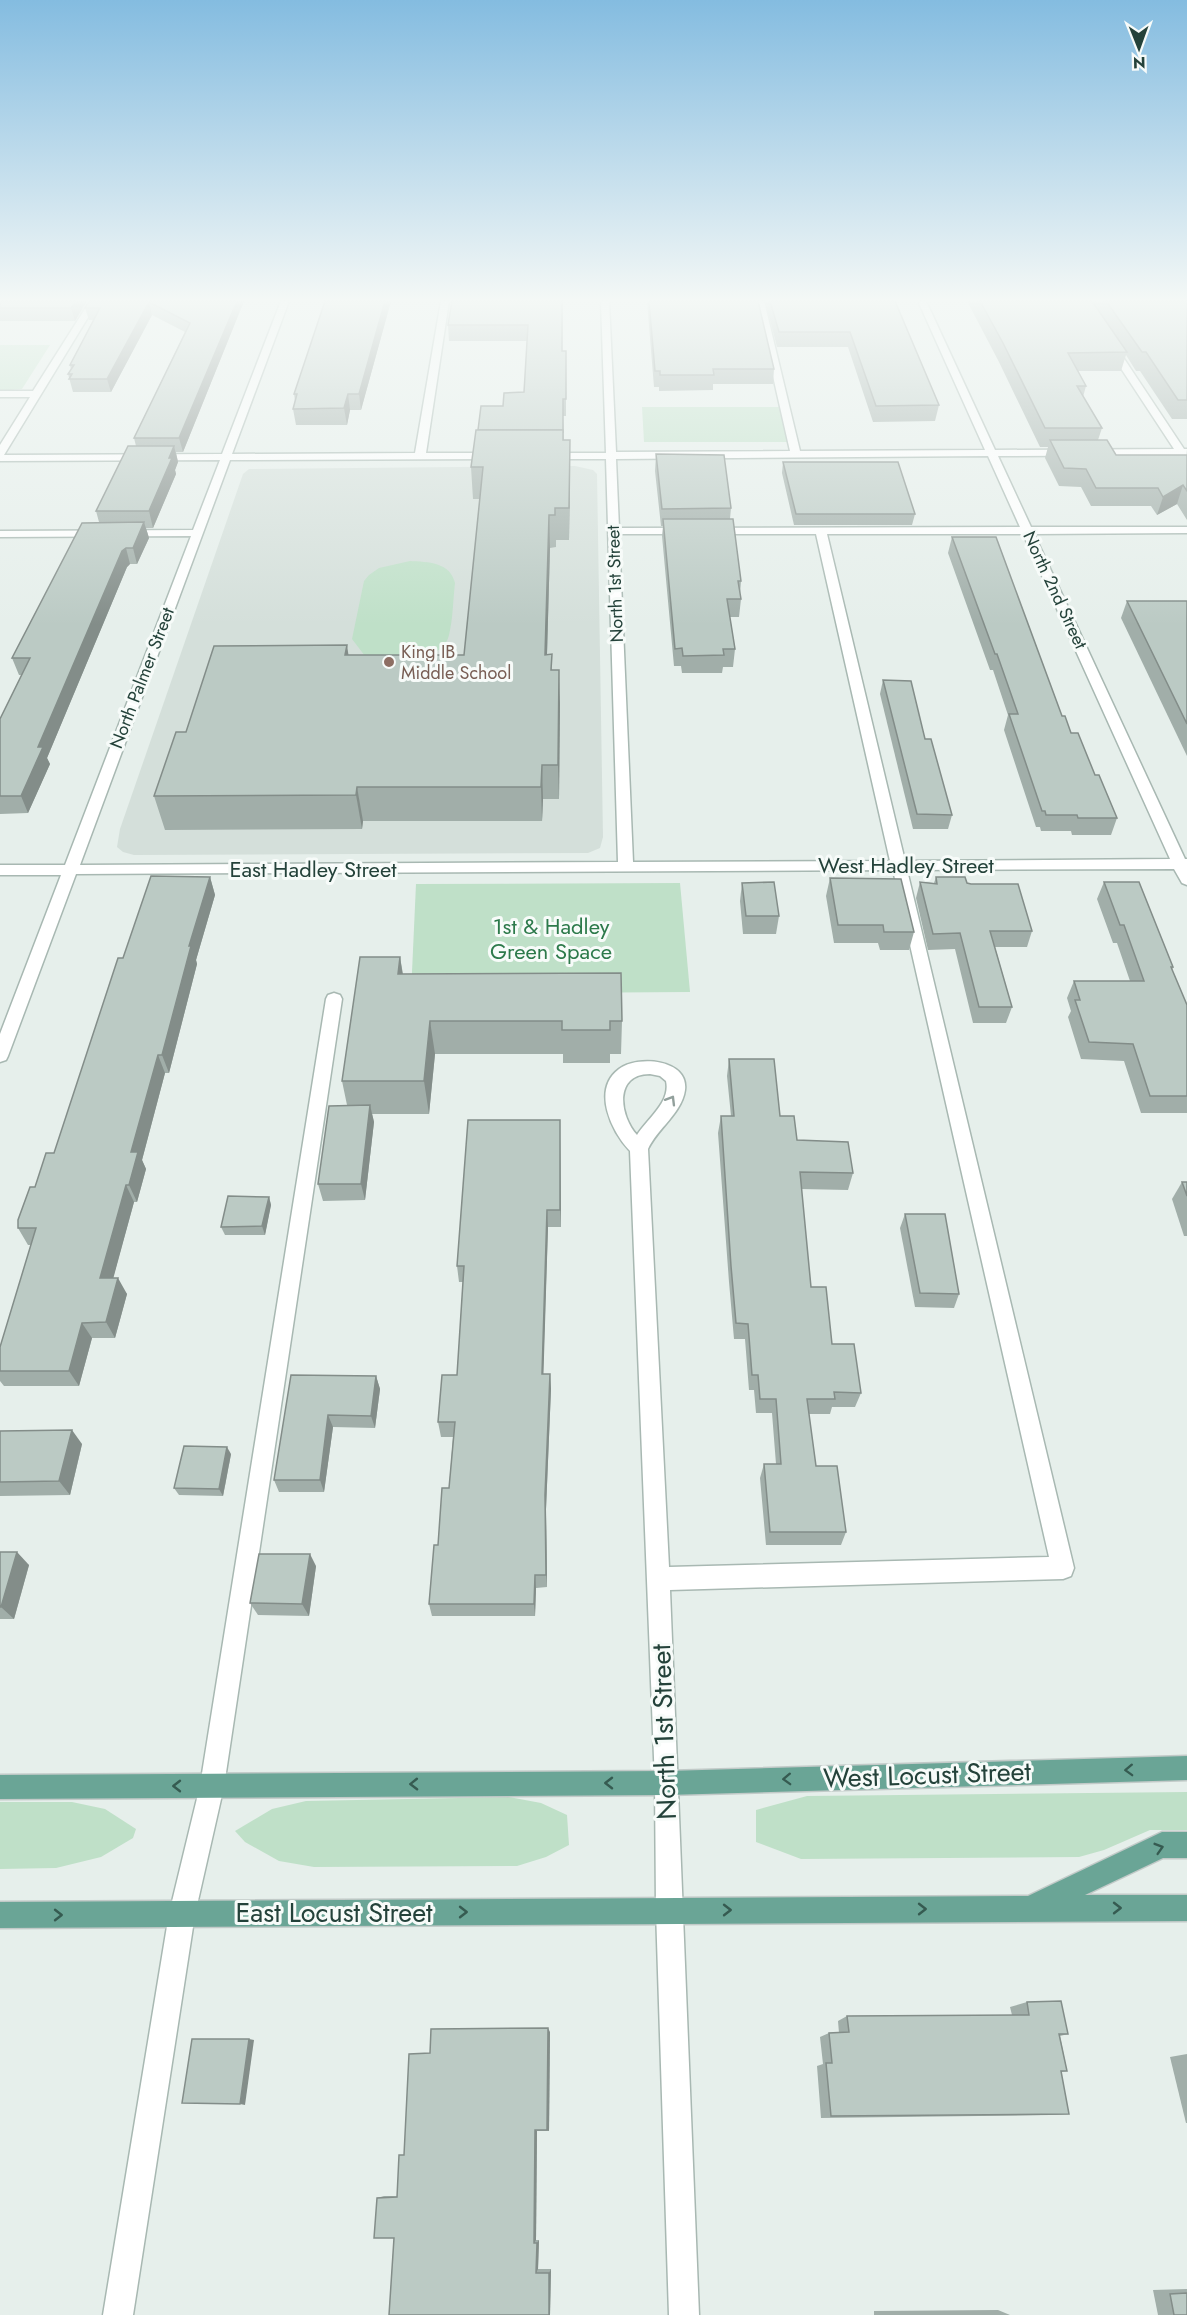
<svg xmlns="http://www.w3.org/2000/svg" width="1187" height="2315" viewBox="0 0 1187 2315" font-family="Jost,sans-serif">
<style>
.built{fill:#d4dfda}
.green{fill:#bfe0c8}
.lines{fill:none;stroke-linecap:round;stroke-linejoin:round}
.minor-casing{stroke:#a8b8b2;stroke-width:3}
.major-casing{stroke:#c2cac8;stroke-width:3}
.minor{fill:#fff;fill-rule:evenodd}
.major{fill:#6aa596;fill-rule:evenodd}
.wall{fill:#a1aea9}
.shaded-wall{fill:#838d89}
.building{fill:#bbcac4;stroke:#838d89;stroke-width:1.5}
.oneway{stroke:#92a09c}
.oneway2{stroke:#365b51}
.education-dot{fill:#8d6e63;stroke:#f7fbf9;stroke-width:2}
.labels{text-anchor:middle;stroke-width:6;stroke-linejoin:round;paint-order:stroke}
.far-street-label{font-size:18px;fill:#24423a;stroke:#f7fbf9}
.far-education-label{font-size:18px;fill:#785e54;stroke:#f7fbf9;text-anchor:start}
.street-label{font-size:22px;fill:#24423a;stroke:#f7fbf9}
.park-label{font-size:22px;fill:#2d7a4b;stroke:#f7fbf9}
.near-street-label{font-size:27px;fill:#24423a;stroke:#f7fbf9}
</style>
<rect width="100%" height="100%" fill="#e6efeb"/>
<path class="built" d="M575 466 593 470 597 474 603 837 600 848 588 853 134 855 123 852 117 847 120 829 243 474 249 469Z"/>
<g class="green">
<path d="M0 345H50L22 389 0 391Z"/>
<path d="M642 407H781L790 442H644Z"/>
<path d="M410 561C428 562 450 562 455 583 453 600 453 619 449 635 441 667 389 656 365 656L352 639 364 581 369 575 379 568Z"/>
<path d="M680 883 690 992 411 994 416 884Z"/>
<path d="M1187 1792V1830H1150L1104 1850 1079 1857 801 1859 756 1842V1810L807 1796Z"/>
<path d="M509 1797 541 1803 567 1815 569 1845 546 1857 517 1866 314 1867 279 1861 245 1842 235 1831 272 1809 306 1801Z"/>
<path d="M0 1802H72L105 1809 136 1829 133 1838 101 1857 56 1868 0 1869Z"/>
</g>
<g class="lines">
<g class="minor-casing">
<g id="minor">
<path d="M90 301H98L4 455 222 454 281 301H289L232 454 415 453 441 301H449L426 453H496L501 456 496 459 230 460 80 865 618 862 606 459H545L540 456 545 453H606L601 301H609L616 452 790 451 756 301H764L800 451 985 450 918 301H926L995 450 1174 449 1105 344 1110 341 1113 342 1184 449H1187L1186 462 1178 455 998 456 1031 527H1187V533L1034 534 1185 859H1187V885L1182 883 1174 869 907 870 1074 1568 1071 1576 1063 1579 670 1590 699 2315H669L656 1910 655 1783 630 1151C612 1132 591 1090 619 1069 637 1055 689 1059 685 1090 682 1113 657 1129 648 1149L669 1567 1049 1557 893 870 76 874 8 1056 6 1060 0 1062V1034L61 875H0V865H65L191 536 0 537V531L193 530 220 460 0 461V445L30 397H0V391H33ZM988 456 1020 527 619 528 616 459ZM619 534H816L890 861 633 862ZM827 534H1023L1170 859 905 861ZM650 1074 660 1076 666 1081C671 1102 647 1119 637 1135 619 1115 614 1074 650 1074Z"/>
<path d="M334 993 340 995 342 999 224 1786 195 1914 133 2315H103L169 1914 200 1786 326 999 328 995Z"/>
</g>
</g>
<g class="major-casing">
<g id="major">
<path d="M1187 1756V1780L667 1795 0 1799V1775L667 1771Z"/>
<path d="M1162 1832H1187V1858H1163L1085 1895H1187V1921L0 1928V1902L1028 1896Z"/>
</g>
</g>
<use href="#minor" class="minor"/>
<use href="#major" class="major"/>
</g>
<g class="wall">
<path d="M0 301H87L75 321H0Z"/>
<path d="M89 301H244L183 452H176L178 462 175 470 176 474 153 528H146L149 538 137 564H130L127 567 47 758 50 764 28 813 0 814V719L22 675H19L12 658 99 522 96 511 136 446 134 438 185 332 152 315 111 392H73L68 374 71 370 70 365 93 320H89L85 308Z"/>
<path d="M325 301H391L361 410H350L347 425H296L293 409 295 401 294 394Z"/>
<path d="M452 301H563L562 351H566V416H563L564 440H570L569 540H556V547L550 548 547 655 552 670 560 704 559 799H543L542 821H363L362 829 165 830 154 796 186 732 349 655H464L480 499H473L471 467 478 430 503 406 524 392 527 341H449L448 325Z"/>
<path d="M647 301H758L774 369 773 384H713V390L659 391V387H654Z"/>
<path d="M765 301H895L939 405 935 421 873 422 848 347H777Z"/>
<path d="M967 301H1187V419H1172L1140 371H1136L1126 355 1121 371H1078L1086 386 1083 397 1102 428 1098 440 1116 455H1187V520L1177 504 1157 515 1151 506H1091L1081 487 1059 486 1045 458 1048 447H1040L999 362Z"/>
<path d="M656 454 731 508 730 519 741 581 740 594 741 599 739 617H730L735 649 733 667H723L722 673H682L681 666H674L662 536 663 526H661L655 471Z"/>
<path d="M783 462 915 514 912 525H794L782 473Z"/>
<path d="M952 537 1062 716 1095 775 1117 818 1111 835H1072L1071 831H1041L1040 827H1036L1004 730 1008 715 993 670H990L948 553Z"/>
<path d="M1127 601H1187V756L1121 618Z"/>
<path d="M883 680 925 739 952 815 948 829H913L880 694Z"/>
<path d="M210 877 215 895 196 960 197 964 169 1073H165L142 1160 146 1169 137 1202H134L113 1278 127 1294 115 1338H92L79 1386H4L0 1381V1347L31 1245H28L18 1228 35 1187 54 1153 123 958Z"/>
<path d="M936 877 967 883 1032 931 1027 947H995L1012 1007 1006 1023H973L955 949 928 950 916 898 920 882 934 883Z"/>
<path d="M830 878 914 932 909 950H880L878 943H834L826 896Z"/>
<path d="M1104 882 1173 967 1172 970 1187 1005V1113H1141L1124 1061 1081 1059 1068 1017 1071 1011 1067 998 1074 981H1130L1117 943H1113L1097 899Z"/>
<path d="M742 883 779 916 776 934H743L740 901Z"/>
<path d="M400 957 403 974 622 1021 621 1054H610V1063H563V1054H435L429 1114H372L374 1122 365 1200 323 1201 318 1184 347 1105 342 1081Z"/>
<path d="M729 1059 780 1116 797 1140 853 1173 848 1190 801 1189 811 1287 832 1344 861 1393 855 1407H832L830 1414H809L816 1466 846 1532 841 1545H766L760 1478 764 1464H776L772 1413H756L754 1390H749L745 1339H734L729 1282 718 1133 721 1116H731L727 1076Z"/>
<path d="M560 1120 561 1227H548L543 1374H550L551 1389 546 1509 547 1587 536 1588 535 1616H432L429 1604 438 1545 449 1488 453 1437H441L438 1422 457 1375 463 1282H459L457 1266Z"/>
<path d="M1182 1182H1187V1236H1184L1172 1199Z"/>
<path d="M269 1197 271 1205 265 1235H225L221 1227Z"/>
<path d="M905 1214 959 1294 954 1308 915 1307 900 1228Z"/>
<path d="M291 1375 376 1376 380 1389 375 1428 333 1427 324 1492H279L274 1480Z"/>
<path d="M0 1431 82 1444 70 1495 0 1496Z"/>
<path d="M231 1454 223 1496 179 1495 174 1488Z"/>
<path d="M0 1552 29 1565 14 1619H0Z"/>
<path d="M316 1566 309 1616 258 1615 250 1603Z"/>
<path d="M1027 2002 1068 2034 1060 2036 1067 2071 1061 2072 1069 2114 1050 2115 821 2118 817 2066 823 2064 820 2037 829 2033H839L838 2021 847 2016 1012 2015 1010 2007Z"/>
<path d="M550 2032 549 2131H537L536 2240H539L538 2269H551L550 2315H389L394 2238 377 2198 384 2196H397L404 2155 430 2053Z"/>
<path d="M1187 2054V2123H1186L1170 2057Z"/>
<path d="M1187 2289V2315H1158L1153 2290Z"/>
<path d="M998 2310 1010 2315H874V2311Z"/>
</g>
<g class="shaded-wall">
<path d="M76 301H87L75 321 71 308Z"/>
<path d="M237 301H244L183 452 179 438Z"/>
<path d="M385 301H391L361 410 359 394Z"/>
<path d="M149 302 152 315 111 392 107 379Z"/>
<path d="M348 394 350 410 347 425 344 408Z"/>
<path d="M570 440V471L569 540V508Z"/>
<path d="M174 446 178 462 175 470 176 474 153 528 149 511Z"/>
<path d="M1183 485 1177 504 1157 515 1163 497Z"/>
<path d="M549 515 550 548 546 688 545 655Z"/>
<path d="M144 522 149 538 137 564 133 548Z"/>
<path d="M126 548 130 564 127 567 47 758 50 764 28 813 21 796 38 747 122 551Z"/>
<path d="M347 645 352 679 345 655Z"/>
<path d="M559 670 560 704 559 799 558 765Z"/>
<path d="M542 765 543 799 542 821 541 787Z"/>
<path d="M357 787 363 821 362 829 356 795Z"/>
<path d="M210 877 215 895 196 960 197 964 169 1073 162 1055 189 946Z"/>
<path d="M400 957 405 990 398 974Z"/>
<path d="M430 1021 435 1054 429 1114 424 1081Z"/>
<path d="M158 1055 165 1073 142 1160 146 1169 137 1202 129 1185 131 1152Z"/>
<path d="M370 1105 374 1122 365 1200 361 1184Z"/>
<path d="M560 1120V1138L561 1227 560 1210Z"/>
<path d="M126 1185 134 1202 109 1294 100 1278Z"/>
<path d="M269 1197 271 1205 265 1235 262 1226Z"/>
<path d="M547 1210 548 1227 543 1389 542 1374Z"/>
<path d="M118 1278 127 1294 115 1338 106 1322Z"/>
<path d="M82 1323 92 1338 79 1386 69 1371Z"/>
<path d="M550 1374 551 1389 546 1509 547 1587 546 1575 545 1495Z"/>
<path d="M376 1376 380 1389 375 1428 371 1416Z"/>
<path d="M328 1415 333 1427 324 1492 320 1480Z"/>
<path d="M72 1430 82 1444 70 1495 59 1481Z"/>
<path d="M227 1447 231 1454 223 1496 219 1489Z"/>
<path d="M17 1552 29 1565 14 1619 1 1607Z"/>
<path d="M310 1554 316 1566 309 1616 302 1604Z"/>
<path d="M535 1575 536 1588 535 1616 534 1604Z"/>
<path d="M548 2028 550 2032 549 2131 547 2130Z"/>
<path d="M249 2039 254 2040 245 2105 240 2104Z"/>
<path d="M535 2130 537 2131 536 2240 534 2243Z"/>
<path d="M539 2240 538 2269 536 2273 537 2243Z"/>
<path d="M551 2269 550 2315H549V2273Z"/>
</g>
<g class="building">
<path d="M0 301H76L71 308H0Z"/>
<path d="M89 301H237L179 438H134L190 323 149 302 107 379H69L72 374H68L74 365H70L100 308H85Z"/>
<path d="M325 301H385L359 394H348L344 408 293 409 297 394H294Z"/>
<path d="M452 301H562V351H566V399H563V433V430H478L481 406H503L504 393 524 392 528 325H448Z"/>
<path d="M649 301H758L774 369H713L714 375H660V371H655Z"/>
<path d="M770 301H895L939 405 876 406 850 332H779Z"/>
<path d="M980 301H1092L1127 352 1068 353 1086 386H1077L1102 428H1045L1003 343Z"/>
<path d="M1106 301H1187V400H1178L1146 352H1142Z"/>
<path d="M476 430H563V440H570L569 508H555V515H549L545 655 552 654 551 670H559L558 765H542L541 787H357L356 795 154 796 176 732H186L214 646 347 645 345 655H464L483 467H471Z"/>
<path d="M1050 440H1107L1116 455H1187V491L1183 485 1163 497 1158 488H1096L1086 469 1064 468Z"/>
<path d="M128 446H174L169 458H172L149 511H96Z"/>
<path d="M656 454 724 455 731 508 662 509Z"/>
<path d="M783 462H898L915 514H796Z"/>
<path d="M663 519H733L741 581H738L741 599H727L735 649H723L724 655 683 656 682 648 675 649Z"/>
<path d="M144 522 133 548H126L122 551 38 747H43L21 796H0V719L30 658H12L82 523Z"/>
<path d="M952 537H996L1062 716H1065L1071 733H1078L1095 775H1099L1117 818H1078L1077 815H1046L1045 811H1042L1009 714H1018L997 654H995Z"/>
<path d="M1127 601H1187V724Z"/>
<path d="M883 680 911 681 925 739H931L952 815 917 814Z"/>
<path d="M151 876 210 877 189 946H191L162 1055H158L131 1152H138L129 1185H126L100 1278H118L106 1322 82 1323 69 1371H0V1347L36 1228H18V1220L30 1187H35L46 1153H54L118 958H123Z"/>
<path d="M936 877H965L967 883 971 884H1018L1032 931H990L1012 1007H979L960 933 933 934 920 882 937 884Z"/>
<path d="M830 878 901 879 914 932H884L883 925H838Z"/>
<path d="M774 882 779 916H746L742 883Z"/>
<path d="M1104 882H1139L1173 967H1171L1187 1005V1096H1150L1133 1044 1089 1042 1075 1000H1080L1074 981H1144L1124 925H1120Z"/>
<path d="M360 957H400L398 974 621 973 622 1021H610V1030H562V1021H430L424 1081H342Z"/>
<path d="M729 1059H774L780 1116H794L797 1140 848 1142 853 1173 800 1172 811 1287H826L832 1344H854L861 1393 834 1392 835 1399H807L816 1466H837L846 1532H770L764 1464H781L776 1399H760L758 1375H752L748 1324 736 1323 731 1266 721 1116H734Z"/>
<path d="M370 1105 361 1184H318L329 1106Z"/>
<path d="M468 1120H560V1210H547L542 1374H550L545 1495 546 1575H535L534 1604H429L434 1545H438L442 1488H449L455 1422H438L442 1375H457L464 1266H457Z"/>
<path d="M1182 1182H1187V1196Z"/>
<path d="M228 1196 269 1197 262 1226 221 1227Z"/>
<path d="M905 1214H945L959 1294 920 1293Z"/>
<path d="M291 1375 376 1376 371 1416 328 1415 320 1480H274Z"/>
<path d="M72 1430 59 1481 0 1482V1431Z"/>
<path d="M184 1446 227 1447 219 1489 174 1488Z"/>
<path d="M0 1552H17L1 1607H0Z"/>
<path d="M259 1554H310L302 1604 250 1603Z"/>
<path d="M1061 2001 1068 2034H1059L1067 2071H1061L1069 2114 831 2116 826 2063H832L829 2033 849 2032 847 2016 1029 2015 1027 2002Z"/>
<path d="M548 2028 547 2130H535L534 2243H537L536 2273H549V2315H389L394 2238H374L377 2198 397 2197 399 2155H404L409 2054 430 2053 431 2029Z"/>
<path d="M192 2039H249L240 2104 182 2103Z"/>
<path d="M1187 2293V2315H1174L1170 2294Z"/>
</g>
<defs><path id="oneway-chevron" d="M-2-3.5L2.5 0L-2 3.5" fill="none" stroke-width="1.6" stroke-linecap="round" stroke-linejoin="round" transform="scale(1.5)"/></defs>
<use class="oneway" href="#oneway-chevron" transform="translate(671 1100) rotate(-59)"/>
<g class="oneway2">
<use href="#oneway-chevron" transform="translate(1129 1770) rotate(178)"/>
<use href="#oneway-chevron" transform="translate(787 1779) rotate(178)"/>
<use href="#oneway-chevron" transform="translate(609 1783) rotate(-180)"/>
<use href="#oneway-chevron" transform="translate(414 1784) rotate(179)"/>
<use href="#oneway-chevron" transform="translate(177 1786) rotate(180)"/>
<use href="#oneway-chevron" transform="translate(1159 1848) rotate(-17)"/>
<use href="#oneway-chevron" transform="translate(1117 1908)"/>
<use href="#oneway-chevron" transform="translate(922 1909)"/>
<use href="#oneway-chevron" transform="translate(727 1910)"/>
<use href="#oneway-chevron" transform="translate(463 1912)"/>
<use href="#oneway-chevron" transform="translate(58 1915)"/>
</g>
<linearGradient id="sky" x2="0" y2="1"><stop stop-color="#84bce0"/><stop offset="0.48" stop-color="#f4f8f6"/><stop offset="1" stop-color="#f4f8f6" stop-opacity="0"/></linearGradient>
<rect width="1187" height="625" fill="url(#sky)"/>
<circle class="education-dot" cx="389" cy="662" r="6"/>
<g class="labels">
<g class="far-street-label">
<text transform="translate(615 584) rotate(-92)" y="6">North 1st Street</text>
<text transform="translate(1055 590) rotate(65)" y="6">North 2nd Street</text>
<text transform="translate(142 678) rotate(-69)" y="6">North Palmer Street</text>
</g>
<g class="far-education-label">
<text x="401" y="658">King IB<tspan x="401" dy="21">Middle School</tspan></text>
</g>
<g class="street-label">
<text x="906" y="873">West Hadley Street</text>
<text x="313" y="877">East Hadley Street</text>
</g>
<g class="park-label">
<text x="551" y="934">1st &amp; Hadley<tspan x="551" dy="25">Green Space</tspan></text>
</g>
<g class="near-street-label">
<text transform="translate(664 1732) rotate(-92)" y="9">North 1st Street</text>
<text transform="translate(927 1775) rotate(-2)" y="9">West Locust Street</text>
<text x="334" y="1922">East Locust Street</text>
</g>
</g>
<g transform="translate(1139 48) rotate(179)" stroke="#f7fbf9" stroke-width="4.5" paint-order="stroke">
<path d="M0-4.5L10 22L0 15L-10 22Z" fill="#24423a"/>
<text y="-9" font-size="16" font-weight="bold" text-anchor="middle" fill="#24423a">N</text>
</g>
</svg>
